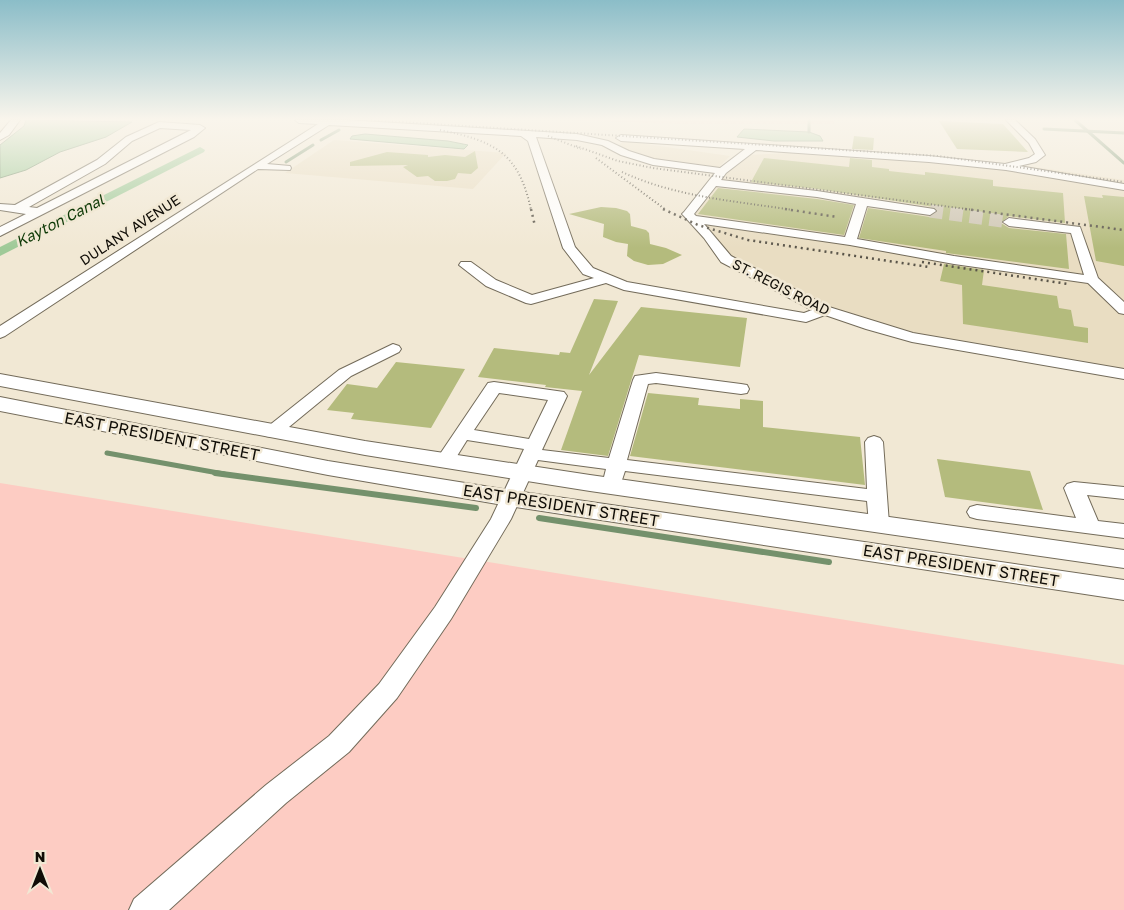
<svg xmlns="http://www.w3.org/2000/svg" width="1124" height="910" viewBox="0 0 1124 910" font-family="'Golos Text',sans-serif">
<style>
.built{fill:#e9ddc2}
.green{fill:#fdccc3}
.water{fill:#9fca98;stroke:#74916c}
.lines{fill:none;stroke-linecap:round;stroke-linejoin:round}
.stream-far2{stroke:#74916c;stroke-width:3}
.stream-far1{stroke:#74916c;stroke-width:5}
.stream{stroke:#74916c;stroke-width:6}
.canal{fill:#9fca98;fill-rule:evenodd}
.building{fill:#b4bb7d}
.minor-tunnel{stroke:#cfc7b5;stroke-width:13;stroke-dasharray:13 7;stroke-linecap:butt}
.minor-casing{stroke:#736b5a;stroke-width:2}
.major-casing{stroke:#736b5a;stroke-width:2}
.minor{fill:#fff;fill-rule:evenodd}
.major{fill:#fff;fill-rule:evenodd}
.rail-far1{stroke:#595449;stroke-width:2;stroke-dasharray:1 2.5;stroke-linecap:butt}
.rail{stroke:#595449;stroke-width:2.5;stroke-dasharray:2 4;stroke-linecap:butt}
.labels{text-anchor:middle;stroke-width:5;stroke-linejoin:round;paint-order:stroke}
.far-street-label{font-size:14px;fill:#100d07;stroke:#f1e8d4}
.far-water-label{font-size:15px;font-style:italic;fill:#0c3805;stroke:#f1e8d4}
.street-label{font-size:16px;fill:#100d07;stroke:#f1e8d4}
</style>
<rect width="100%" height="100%" fill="#f1e8d4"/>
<g class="built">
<path d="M334 140 506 153 473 189 285 173Z"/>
<path d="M624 141 730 156 719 167 610 152Z"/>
<path d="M865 150 1041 168 1124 180V379L871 326 761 279 716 246 696 223V204L722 171 747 155Z"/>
</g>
<g class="green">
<path d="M567 120H834V124H675Z"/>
<path d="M0 483 1124 665V910H0Z"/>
</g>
<g class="water">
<path d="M26 120 132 122 106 137 60 152 26 170 0 178V145L24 126Z"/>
<path d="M744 129 809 132 820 136 823 141H774L737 137Z"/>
<path d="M365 134 448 141 468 145 464 149 350 139 352 136Z"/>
</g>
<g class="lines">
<g class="stream-far2">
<path d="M809 120V132"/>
<path d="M1075 120 1124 163"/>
<path d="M1044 129 1124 133"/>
<path d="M321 140 339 130"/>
<path d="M286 162 313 145"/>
</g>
<path class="stream-far1" d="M107 453 224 474"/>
<g class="stream">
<path d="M215 473 476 508"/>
<path d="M539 518 829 562"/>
</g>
<path class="canal" d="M200 147 205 150 204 152 0 256V247Z"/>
</g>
<g class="building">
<path d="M939 121 1003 124 1028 152 957 149Z"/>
<path d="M854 136 874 138 873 150 852 149Z"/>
<path d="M475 151 478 168 471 174 458 173 455 179 447 181H435L428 176 417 177 403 167 408 165 350 166V162L387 152 428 155V157L445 155 465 157Z"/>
<path d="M764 158 849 167 850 158 872 160V167L889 169V171L925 175V172L993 180V186L1063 193 1065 223 1009 216 1001 223 1009 228 1066 234 1069 269 954 254 946 253V251L859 238 868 208 930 217 938 211 934 207 817 189 751 182Z"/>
<path d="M718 188 817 199 854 205 844 235 698 214Z"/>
<path d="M1102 195 1124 197V266L1096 261 1084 196 1103 198Z"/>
<path d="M601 207 616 208 627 211 630 214 631 226 646 230 649 233 650 244 666 248 682 255 663 264 648 265 634 261 627 256 628 244 616 242 603 237 604 224 569 214Z"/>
<path d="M944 264 984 270 982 285 1057 296 1059 308 1071 310 1074 326 1088 328V343L963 324 962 285 940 281Z"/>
<path d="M594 299 618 301 589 375 641 307 747 318 740 367 639 355 608 456 561 450 582 391 545 387 546 385 478 377 494 348 559 355 560 352 570 353Z"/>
<path d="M396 362 465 369 431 428 351 419 354 413 327 410 347 384 377 388Z"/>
<path d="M648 393 699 398 698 405 740 409V399L763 401V427L860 437 865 485 630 456Z"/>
<path d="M937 459 1030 471 1043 510 945 497Z"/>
</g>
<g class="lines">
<path class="minor-tunnel" d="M930 211 1009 222"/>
<g class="minor-casing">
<g id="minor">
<path d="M11 120H20L9 135 0 140V133Z"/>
<path d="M295 120H346L577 134 608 141 629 151 654 159 720 168 745 149 621 141 616 138 621 135 929 156 1005 164 1029 158 1035 154 1029 143 1006 120H1015L1035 139 1045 155 1036 162 1019 166 1124 184V190L1006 170 929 162 756 150 726 173 721 180 817 191 934 209 936 211 930 215 867 206 857 239 954 256 1084 275 1071 233 1009 226 1003 222 1009 218 1080 227 1098 278 1124 302V314L1119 313 1088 283 954 264 850 245 704 224 731 256 829 307 913 333 1124 369V379L912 342 866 329 825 315 806 322 624 290 606 283 531 304 526 303 486 286 459 265 461 262H471L496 280 532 295 594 278 583 274 563 248 528 141 521 136 329 125 267 164 290 166 291 168 290 170 258 169 5 336 0 338V326L318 124 299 123ZM536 137 577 140 602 145 621 155 653 165 715 173 684 212 682 214 684 216 704 238 721 262 812 310 804 313 627 282 593 268 575 247ZM716 186 817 197 856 204 845 237 696 216 694 214Z"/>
<path d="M159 122 200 125 205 128 194 137 0 236V227L26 214 0 210V204L15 205 97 160 126 137ZM160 128 191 130 37 208 29 207 105 164 132 141Z"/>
<path d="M393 344 399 346 401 349 399 352 351 376 278 436 272 437 266 436 263 432 266 428 339 370Z"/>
<path d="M656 373 741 384 747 385 749 389 747 393 741 394 656 383 648 384 627 460 867 489 865 442 868 438 874 436 880 438 883 442 889 524 886 529 879 531 872 529 869 524 867 501 625 471 619 489 612 491 605 489 602 485 606 469 538 460 511 519 451 619 397 698 349 752 286 803 169 910H129L134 899 266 785 329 736 379 684 435 607 491 519 524 449 467 440 452 464 445 466 438 464 436 460 488 383 494 382 564 392 567 396 542 450 609 458 633 380 635 376ZM499 393 548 400 529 439 474 430Z"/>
<path d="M1074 482 1124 487V499L1087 495 1098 521 1124 524V538L977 519 970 517 967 512 970 507 977 505 1076 518 1064 488 1067 484Z"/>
</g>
</g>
<g class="major-casing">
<g id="major">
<path d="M0 374 365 441 590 475 1124 550V568L590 491 365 455 0 386Z"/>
<path d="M0 397 328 461 509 490 1124 580V600L509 506 328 475 0 411Z"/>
</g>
</g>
<use href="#minor" class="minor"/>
<use href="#major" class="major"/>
<g class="rail-far1">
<path d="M371 120 938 156 1124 182"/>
<path d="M440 130C495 141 519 153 531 210"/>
<path d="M548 136 581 149"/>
<path d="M576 146 618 161 653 168 974 210"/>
<path d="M596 158 666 210"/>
<path d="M622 172C676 197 735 201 793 210"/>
</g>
<g class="rail">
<path d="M531 209 535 226"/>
<path d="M663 209 698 225 748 240 929 267"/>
<path d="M785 209 837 217"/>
<path d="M965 209 1124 230"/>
<path d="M922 262 1068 284"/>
</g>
</g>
<linearGradient id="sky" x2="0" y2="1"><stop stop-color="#8bbdc8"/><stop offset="0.48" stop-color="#f9f5ec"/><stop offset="1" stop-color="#f9f5ec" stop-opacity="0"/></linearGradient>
<rect width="1124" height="248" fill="url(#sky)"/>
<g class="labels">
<g class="far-street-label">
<text transform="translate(130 230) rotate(-33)" y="5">DULANY AVENUE</text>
<text transform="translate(781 287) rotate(27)" y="5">ST. REGIS ROAD</text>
</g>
<g class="far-water-label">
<text transform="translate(60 221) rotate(-27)" y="5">Kayton Canal</text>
</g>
<g class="street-label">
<text transform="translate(162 436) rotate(11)" y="6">EAST PRESIDENT STREET</text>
<text transform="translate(561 505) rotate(9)" y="6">EAST PRESIDENT STREET</text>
<text transform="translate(961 565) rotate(9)" y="6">EAST PRESIDENT STREET</text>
</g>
</g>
<g transform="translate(40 870)" stroke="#f1e8d4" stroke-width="4" paint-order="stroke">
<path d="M0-4L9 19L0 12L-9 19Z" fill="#100d07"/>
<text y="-8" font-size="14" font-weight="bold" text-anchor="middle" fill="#100d07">N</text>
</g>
</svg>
